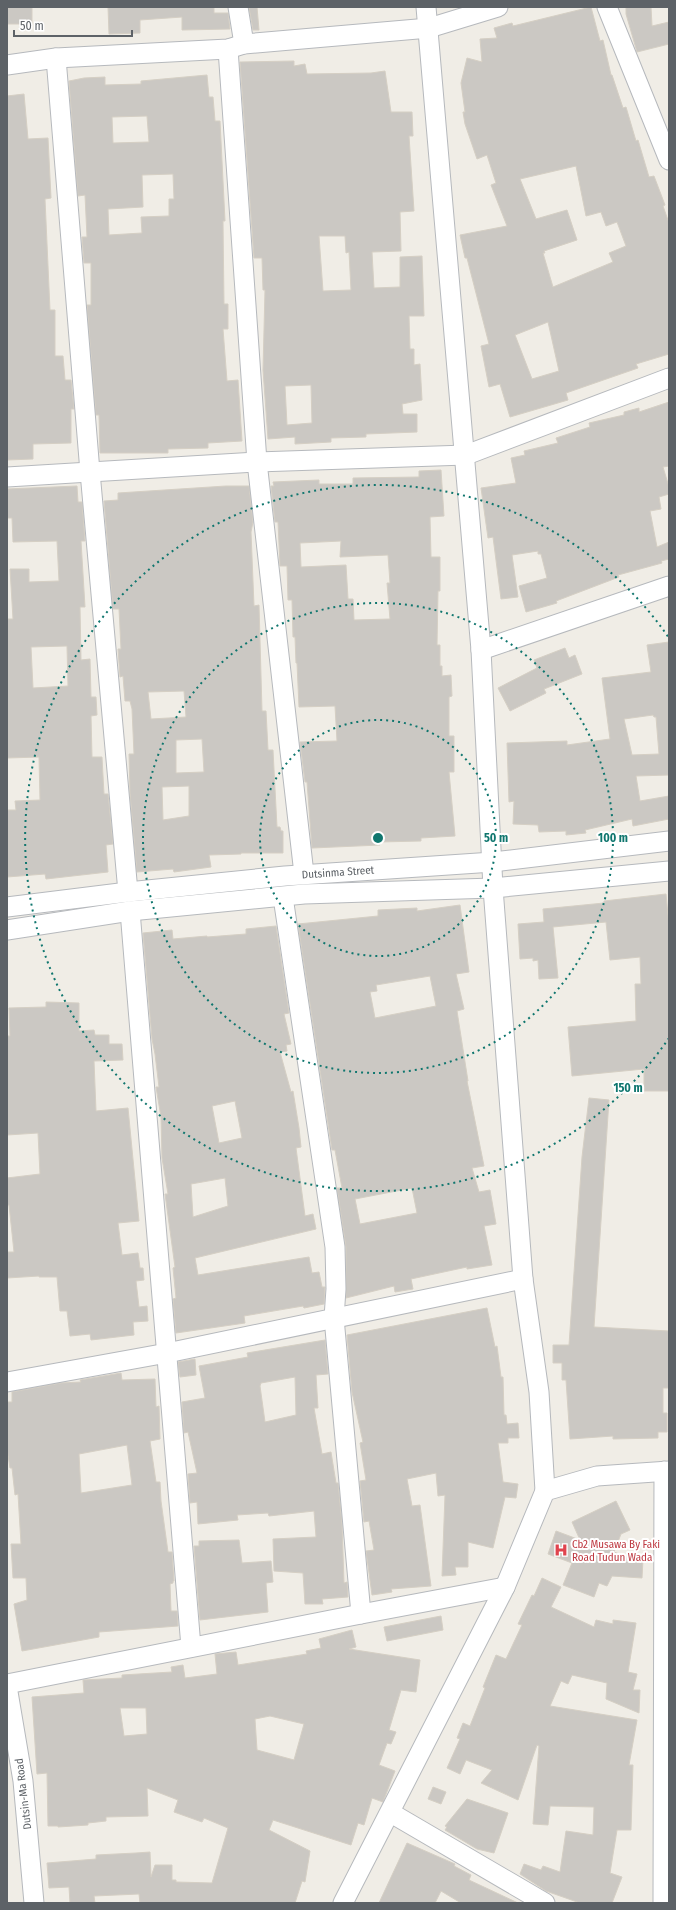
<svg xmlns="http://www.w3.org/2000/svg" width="676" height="1910" viewBox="0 0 676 1910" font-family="'Fira Sans Condensed',sans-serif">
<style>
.building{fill:#cbc8c3;stroke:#d5cfc4;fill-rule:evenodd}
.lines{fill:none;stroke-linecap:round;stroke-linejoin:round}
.minor-casing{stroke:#b6b9bd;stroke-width:21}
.minor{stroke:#fff;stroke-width:19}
.ring{fill:none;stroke:#0f766e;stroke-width:2;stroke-dasharray:2 4}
.labels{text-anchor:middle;stroke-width:4;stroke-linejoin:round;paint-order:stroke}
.street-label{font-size:11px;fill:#5d6267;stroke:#fff}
.health-label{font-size:11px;fill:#be3a42;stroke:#fff;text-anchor:start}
.centre{fill:#0f766e;stroke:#fff;stroke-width:2}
.ring-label{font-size:12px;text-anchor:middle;font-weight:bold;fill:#0f766e;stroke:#fff;stroke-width:4;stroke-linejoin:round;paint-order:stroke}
</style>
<rect width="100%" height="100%" fill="#f0ede6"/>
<g class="building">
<rect x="7" y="7" width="25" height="17"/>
<path d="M108 7H214V13H228L230 29 182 30V17L140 20V33L109 34Z"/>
<path d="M249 7H257L259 30H253Z"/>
<path d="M591 7 600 41 603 40 611 75H612L623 108 626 107 636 141 638 140 649 177 654 176 665 205 663 206 669 223V354L636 364 638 368 566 393 568 400 510 417 500 384 489 387 481 346 489 344 467 258H465L460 235 507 226 491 185 496 183 487 155 477 159 465 124 463 112H465L461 83 467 58 482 62 480 39 497 38 494 28 512 23 513 26ZM576 166 586 216 601 212 606 226 617 222 626 246 609 253 613 262 553 287 543 253H545L544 251 577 240 567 210 536 219 520 179ZM548 322 559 371 532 379 515 335Z"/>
<path d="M626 7H651L652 26 669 22V44L637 52 626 14Z"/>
<path d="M294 61V66L305 64 307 74 371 73 385 71 391 112H412L413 136H409L414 211 400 212 401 251 372 252 374 288 400 287V257L422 256 424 316H409L410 349H414V365L420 364 422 400 402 404 403 414H417V432L366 434V437L331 438V442L295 444V437L268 439 263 370 265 290H263L262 258H254L240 62ZM319 236H345L346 253 349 252 351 290 323 291ZM311 385 312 423 287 425 285 386Z"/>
<path d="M207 75 209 97H213L215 121H220L225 221H223L224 304H228V329H223L227 381 238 380 242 441 208 443V448L168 449V453H100L99 415H96L87 305H91V263H84L82 237H87L85 195 78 196 69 81 84 78 105 77V85L141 84V81ZM147 116 149 142 113 143 112 117ZM173 174 174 199H169V216L141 217 142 233 109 235 108 209 143 207 142 175Z"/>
<path d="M24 94 28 139 48 138 51 198 45 199 50 310H55V356H63L65 380H71L74 409H71V443L33 444V459L7 460V96Z"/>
<path d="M669 402V466L663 467 669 487V494L659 497 661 509 650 511 657 547 669 542V559L661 561 662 563 618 575 619 577 556 601 557 603 526 612 519 586 547 578 541 554H538V551L512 555 518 597 501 599 493 537 488 538 481 488 516 483 511 458 525 455 524 451 558 443 556 438 590 427 589 423 624 415V412L639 408V412Z"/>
<path d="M441 470 444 516 430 517 431 557H440V591H438L437 645H440V666H442V676L451 675 452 696 449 697V736H454V772H449L455 836 421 838V841L379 842 380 845 312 848 307 782H305L300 742 337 741 335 706 299 707 297 663H296L295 637H293L292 600H288L287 566H280L278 522H275L271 486H274L273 482 319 480V484H353V478L419 477V471ZM341 541 340 557 388 555 390 583H387L390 619 354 620 353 599H348L346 565 301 567 300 543Z"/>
<path d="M77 486 78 502H82L85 541H81L85 607H80L81 660 90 659 91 697H96L97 715 91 716 92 757H102L104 794H108L113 844 106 845 108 872 46 879 45 874 7 877V810H16L15 801 40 800 39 757 7 758V619H13L10 569H29V582L59 581 57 541 13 542 12 518H7V489ZM67 646 68 686 33 688 31 647Z"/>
<path d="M226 486H249L253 522 251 532 254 606 259 605 262 711H266L268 750H273L277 827H280L281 831H283V853H241V854L209 855 211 867 174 872 173 869 137 872 130 793 129 754H134L132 709 130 701H125L123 676 120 677 118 649H121L119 609H113L104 501 118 500V493ZM184 691 186 717 151 719 148 692ZM202 739 204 772 176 773V740ZM189 786V816L163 820 162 787Z"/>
<path d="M669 642V775L636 776 640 801 669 796V819L633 826 632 819 585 830 586 833 566 835V831L539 832 538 825 513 824 514 801 509 802 507 743 567 741V745L610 739 602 678 651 672 647 645ZM653 715 654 717H656L659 754 632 755 624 719Z"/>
<path d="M565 648 569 658 575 655 582 674 544 689 546 693 510 711 498 688 537 668 534 660Z"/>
<path d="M666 894 669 926V1091H644V1069L572 1076 568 1027 636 1021 635 984H641L640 957 610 960 606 922 553 927 558 978 539 979 538 960 533 961V958L520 959 518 924 544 922 543 909 604 903V901Z"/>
<path d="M460 905 469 972 456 974 464 1009 457 1011 468 1081H467L484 1166 472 1168 479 1192 490 1190 496 1224 484 1226 492 1265 467 1269V1267L411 1279 413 1289 395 1292 394 1286 346 1298V1247L337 1188H342L335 1150H332L298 924 378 916V910L417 908V911ZM430 976 436 1006 375 1018 370 992 377 991 376 985ZM412 1188 417 1213 360 1224 355 1199Z"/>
<path d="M276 926 289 1013 284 1014 291 1044 286 1045 287 1051 280 1052 291 1092 293 1091 299 1128 301 1147 296 1148 305 1216 313 1214 316 1229 195 1258 198 1275 309 1257 312 1273 319 1272 322 1287H325L324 1304 304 1308 303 1306 244 1316 245 1323 176 1333 173 1299 176 1298 173 1268 175 1267 165 1194H168L162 1158 161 1117 156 1087H159L155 1054 152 1039 143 933 172 930 173 939 207 936V937L246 934V929ZM235 1101 242 1138 219 1143 212 1106ZM225 1178 228 1206 193 1217 191 1184Z"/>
<path d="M46 1002 79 1003V1031L94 1030 95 1035H109V1044H122L123 1060 94 1061 96 1111 128 1108 139 1221 118 1223 122 1255 138 1253 140 1268H143L144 1280 136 1281 139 1307 147 1306 148 1321 133 1322 134 1335 91 1340 90 1334 70 1336 67 1311H60L57 1277H39V1276L7 1278V1252H14L9 1205H7V1178L40 1174 38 1133 7 1135V1036H10L9 1008 46 1007Z"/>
<path d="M589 1098 609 1100 594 1327 669 1331V1388H663V1413H667V1432H658V1438L613 1439V1436L570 1439 566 1380H562V1363H553V1345H569L582 1157Z"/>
<path d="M487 1308 495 1347 497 1346 501 1377H503L504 1415H506L507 1424 518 1423 519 1438H508V1443H498L503 1482 518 1484 516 1498 505 1497 493 1548 468 1542V1567H455L456 1575 442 1576 445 1495 438 1496 436 1473 407 1479 412 1506 420 1505 431 1586 391 1589 392 1592 372 1595 366 1551 374 1550 369 1521 364 1522 360 1481 366 1480 360 1443 363 1442 352 1392 347 1335Z"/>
<path d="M325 1340 328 1374 316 1375 318 1408H314L322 1454 331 1452 336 1483H338L342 1524 344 1583 347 1582 348 1597 322 1599 323 1604H305L303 1573 274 1571 273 1539 316 1537 314 1511 269 1516 268 1513 237 1515 238 1520 198 1524 197 1502 190 1503 188 1474 197 1473 188 1432 184 1433 182 1402 205 1398 199 1366 248 1357 247 1353ZM295 1377 296 1415 265 1422 260 1386 261 1383Z"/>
<path d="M195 1359 196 1375 180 1377 178 1362Z"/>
<path d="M121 1373 122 1380 155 1379 156 1407 159 1406 160 1439 150 1441 156 1482H160L161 1501 168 1552H172L174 1581H173V1583L170 1584 171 1611H177L178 1626 99 1632V1637L22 1651 14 1604 27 1600 26 1578H13L11 1544H21L18 1494 15 1495 12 1468H10L7 1449V1402H12V1392L61 1383 81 1382 80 1380ZM127 1445 132 1485 81 1493 79 1454Z"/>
<path d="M616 1501 630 1530 621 1534 614 1552 630 1558 643 1559 642 1578 612 1576 607 1586 599 1583 594 1597 563 1585 572 1563 548 1554 556 1531 580 1540 572 1522Z"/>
<path d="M239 1540 242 1563 271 1561 273 1582 266 1583 268 1612 200 1620 194 1546H199V1541Z"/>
<path d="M542 1578 561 1587 551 1607 594 1627 596 1620 613 1624V1620L636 1623 628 1672 637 1674 633 1690H640L639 1713 606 1699 607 1683 572 1675 568 1684 561 1681 550 1706 637 1720 629 1765H633L631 1830H617L610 1873 622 1877 612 1903H580L546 1891 520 1874 524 1864 541 1870 543 1866 560 1872 566 1831 593 1835 594 1807 550 1806 548 1825 533 1824 539 1746 537 1745 518 1800 481 1783 492 1770 466 1760 460 1774 447 1768 460 1739 457 1738 463 1723 470 1726 485 1688 483 1687 496 1655 506 1659 522 1625 518 1624 532 1595 534 1596Z"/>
<path d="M441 1616 443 1630 387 1641 384 1627Z"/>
<path d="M352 1630 356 1647 349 1649 420 1660 416 1692 401 1690 389 1730 396 1732 391 1744 387 1743 379 1765 395 1771 383 1802 372 1798 364 1825 358 1823 351 1845 273 1820 269 1830 310 1851 305 1882 302 1881 295 1903H140L139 1894 94 1896 95 1903H70L69 1887 49 1888 47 1863 96 1859V1855L136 1853 150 1852 151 1877 155 1865H172V1880H176V1882L212 1883 228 1828 204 1818 202 1822 174 1812 178 1800 147 1788 148 1816 106 1817V1821L88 1823V1825L58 1827V1826H48L47 1773 37 1774 32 1697 84 1693 83 1680 122 1678V1675L172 1672 171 1667 183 1665 185 1678 217 1674 215 1654 236 1652 238 1665 307 1654 306 1651 321 1648 319 1639ZM120 1708H146L147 1734 124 1736ZM270 1716 304 1724 294 1760 257 1750 255 1719Z"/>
<path d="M433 1787 446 1792 441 1804 428 1799Z"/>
<path d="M467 1799 508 1813 494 1853 477 1849 445 1830 447 1827 445 1826Z"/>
<path d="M407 1843 455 1864 454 1866 471 1875 469 1880 518 1903H461L441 1891 435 1903H379Z"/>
</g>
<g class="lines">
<g class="minor-casing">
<g id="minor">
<path d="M238 7 244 44"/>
<path d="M426 7 481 650 493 888 523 1279 539 1392 545 1491"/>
<path d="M607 7 669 160"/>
<path d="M228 49 257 462 304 874"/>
<path d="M56 58 90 472 128 892"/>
<path d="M7 65 56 58 228 49 244 44 429 28 498 7"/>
<path d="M7 477 257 462 466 455 669 378"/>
<path d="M481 650 669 586"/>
<path d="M283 897 335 1247 336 1289 334 1318 361 1614"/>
<path d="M7 907 128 892 285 876 493 862 669 841"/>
<path d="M130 911 191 1647"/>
<path d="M7 930 130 911 304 894 493 888 669 871"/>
<path d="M7 1382 167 1353 523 1279"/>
<path d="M7 1684 361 1614 505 1587"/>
<path d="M7 1686 23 1781 34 1903"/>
<path d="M391 1813 545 1903"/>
<path d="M343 1903 505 1587 545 1491 597 1476 669 1471"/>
<path d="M663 1903 664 1471"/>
</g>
</g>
<use href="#minor" class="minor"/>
</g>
<g class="ring">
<circle cx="378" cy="838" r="118"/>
<circle cx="378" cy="838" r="235"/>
<path d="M669 1038A353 353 0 1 1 669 638"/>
</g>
<defs>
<g id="hospital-bare" transform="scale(1.08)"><path d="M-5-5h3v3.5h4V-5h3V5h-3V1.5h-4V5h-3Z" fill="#e0444e" stroke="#fff" stroke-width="2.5" paint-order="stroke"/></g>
</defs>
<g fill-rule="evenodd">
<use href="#hospital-bare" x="561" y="1550"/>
</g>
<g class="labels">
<g class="street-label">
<text transform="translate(338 872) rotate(-4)" y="4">Dutsinma Street</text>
<text transform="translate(23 1794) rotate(-97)" y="4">Dutsin-Ma Road</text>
</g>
<g class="health-label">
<text x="572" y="1548">Cb2 Musawa By Faki<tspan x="572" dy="13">Road Tudun Wada</tspan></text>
</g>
</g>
<circle cx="378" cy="838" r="6" class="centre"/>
<g class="ring-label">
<text x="496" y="842">50 m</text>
<text x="613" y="842">100 m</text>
<text x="628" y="1092">150 m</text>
</g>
<rect width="676" height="1910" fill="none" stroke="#5d6267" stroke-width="16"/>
<path d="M14 30v6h118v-6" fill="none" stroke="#5d6267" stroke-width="2"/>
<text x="20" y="30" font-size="12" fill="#5d6267" stroke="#ffffff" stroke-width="3" paint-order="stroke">50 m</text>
</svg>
